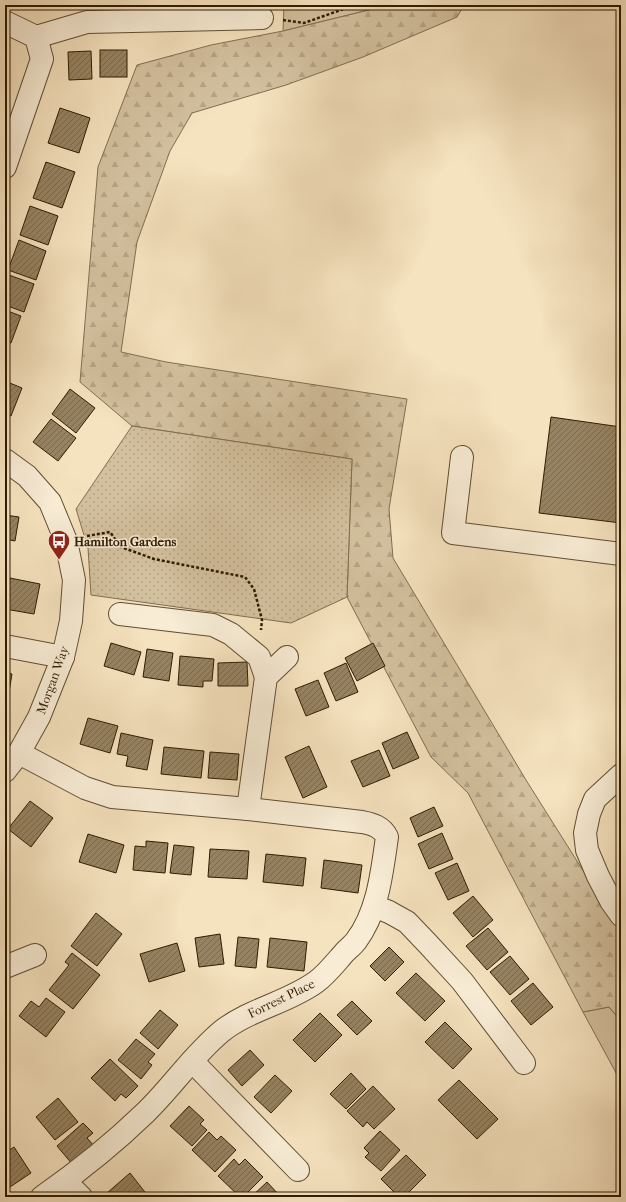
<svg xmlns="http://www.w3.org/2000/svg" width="626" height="1202" viewBox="0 0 626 1202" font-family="'IM FELL French Canon',serif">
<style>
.grass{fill:#d3c09e;stroke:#816e50}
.forest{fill:url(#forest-firs);stroke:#816e50}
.park{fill:url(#park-dots);stroke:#816e50}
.building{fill:url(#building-hatch);stroke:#2f1c01}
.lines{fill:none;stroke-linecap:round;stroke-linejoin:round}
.minor-casing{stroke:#604e30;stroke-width:24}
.path{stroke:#2f1c01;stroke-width:2.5;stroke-dasharray:3 2;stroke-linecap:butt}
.minor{stroke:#f8ecd5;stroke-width:22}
.labels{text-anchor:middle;stroke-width:3;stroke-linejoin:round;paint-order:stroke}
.poi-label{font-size:13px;font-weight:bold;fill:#2f1c01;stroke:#f8ecd5;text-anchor:start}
.street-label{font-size:13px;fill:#2f1c01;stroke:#f8ecd5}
</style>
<defs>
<pattern id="forest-firs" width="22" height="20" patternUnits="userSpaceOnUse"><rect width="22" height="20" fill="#d3c09e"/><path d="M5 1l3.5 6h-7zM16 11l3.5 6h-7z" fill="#b5a486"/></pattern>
<pattern id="park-dots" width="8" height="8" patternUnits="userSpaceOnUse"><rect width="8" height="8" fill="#d3c09e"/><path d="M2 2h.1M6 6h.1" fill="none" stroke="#b5a486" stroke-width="1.8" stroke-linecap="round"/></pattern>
<pattern id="building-hatch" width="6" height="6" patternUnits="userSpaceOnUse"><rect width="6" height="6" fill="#968363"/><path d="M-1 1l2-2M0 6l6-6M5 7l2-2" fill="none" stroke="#7b6a4f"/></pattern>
</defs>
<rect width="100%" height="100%" fill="#f5e2be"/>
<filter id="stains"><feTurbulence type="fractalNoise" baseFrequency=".005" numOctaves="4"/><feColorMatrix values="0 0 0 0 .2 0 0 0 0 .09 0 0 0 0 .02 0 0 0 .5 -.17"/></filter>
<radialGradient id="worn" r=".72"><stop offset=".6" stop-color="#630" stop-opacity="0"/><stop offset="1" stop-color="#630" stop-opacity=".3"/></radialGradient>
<g class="grass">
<path d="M284 5H381L373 9 283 31Z"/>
<path d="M609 1007 621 1021V1082L583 1012Z"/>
</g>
<path class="forest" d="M381 5H464L457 17 363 57 286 85 192 113 170 151 137 242 121 352 166 362 407 399 389 509 393 558 526 780 621 931V1021L609 1007 583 1012 468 793 431 757 347 597 352 459 132 426 80 382 98 167 137 65 211 45 283 31 373 9Z"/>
<path class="park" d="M132 426 352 459 347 597 291 623 91 595 88 548 76 509Z"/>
<g class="building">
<rect x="100" y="50" width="27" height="27"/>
<path d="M91 51 92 79 69 80 68 52Z"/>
<path d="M60 108 90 118 79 153 48 143Z"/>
<path d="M46 162 75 172 62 208 33 198Z"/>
<path d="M30 206 58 216 48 245 20 235Z"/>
<path d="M19 240 46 251 36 280 8 270Z"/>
<path d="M6 274 34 284 24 312 5 305Z"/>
<path d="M5 310 21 316 11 343 5 341Z"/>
<path d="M5 381 22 388 11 416 5 414Z"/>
<path d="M70 389 95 408 76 433 52 414Z"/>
<path d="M551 417 621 427V523L539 513Z"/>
<path d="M51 419 76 438 58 461 33 442Z"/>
<path d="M5 515 19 517 15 541 5 539Z"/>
<path d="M10 578 40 584 34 614 5 609Z"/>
<path d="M111 643 141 652 134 675 104 666Z"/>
<path d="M373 643 385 666 357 681 345 658Z"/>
<path d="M147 649 173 653 169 681 143 677Z"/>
<path d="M180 656 214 659 212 681H203V687L178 685Z"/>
<path d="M247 662 248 686H218V663Z"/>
<path d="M346 663 358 692 336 701 324 673Z"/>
<path d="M5 672 12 674 9 692 5 691Z"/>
<path d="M318 680 329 707 306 716 295 689Z"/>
<path d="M88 718 118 726 110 753 80 744Z"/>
<path d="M407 732 419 758 393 769 382 743Z"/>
<path d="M121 733 153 740 147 770 126 766 128 756 117 754Z"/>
<path d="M309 746 327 787 303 798 285 757Z"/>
<path d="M164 747 204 751 201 778 161 774Z"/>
<path d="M379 750 390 776 363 787 351 761Z"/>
<path d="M210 752 239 754 237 780 208 778Z"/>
<path d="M30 801 53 818 31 847 8 829Z"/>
<path d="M434 807 443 826 418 837 410 818Z"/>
<path d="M442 833 453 859 429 869 418 844Z"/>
<path d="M88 834 124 845 116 873 79 862Z"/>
<path d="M146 841 168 843 165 873 133 870 135 846 146 847Z"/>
<path d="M174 845 194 847 191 875 170 873Z"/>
<path d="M210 849 249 851 247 879 208 877Z"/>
<path d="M266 854 306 858 303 886 263 882Z"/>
<path d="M324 860 362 865 358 893 321 888Z"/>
<path d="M457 863 469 891 448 900 435 873Z"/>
<path d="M473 896 493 920 473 937 453 913Z"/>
<path d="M96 913 122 934 97 966 71 946Z"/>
<path d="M488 928 508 952 487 970 466 946Z"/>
<path d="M220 934 224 964 199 967 195 938Z"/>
<path d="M238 937 259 939 256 968 235 966Z"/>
<path d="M270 938 307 942 304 971 267 967Z"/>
<path d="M177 943 185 971 149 982 140 954Z"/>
<path d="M389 947 404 962 385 981 370 966Z"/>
<path d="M72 953 100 975 73 1009 49 990 69 965 65 962Z"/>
<path d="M510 956 529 979 510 995 490 972Z"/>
<path d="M416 973 445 1001 425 1021 396 993Z"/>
<path d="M533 983 553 1007 531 1025 511 1001Z"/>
<path d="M46 998 65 1012 46 1037 19 1016 31 1001 39 1007Z"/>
<path d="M352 1001 372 1021 357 1035 337 1015Z"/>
<path d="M160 1010 178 1025 158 1049 140 1033Z"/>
<path d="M320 1013 342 1035 315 1062 293 1040Z"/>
<path d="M445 1022 472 1049 453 1069 425 1042Z"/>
<path d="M136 1039 155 1054 148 1062 152 1065 141 1079 118 1060Z"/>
<path d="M250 1050 264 1065 242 1086 228 1070Z"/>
<path d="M110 1059 138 1086 126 1098 121 1094 115 1101 91 1078Z"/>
<path d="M351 1073 366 1089 346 1109 330 1094Z"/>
<path d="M275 1075 292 1091 271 1113 254 1097Z"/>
<path d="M459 1080 498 1119 477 1139 438 1100Z"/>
<path d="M373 1086 395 1109 374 1129 367 1122 363 1127 347 1111Z"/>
<path d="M58 1098 78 1122 55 1140 36 1117Z"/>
<path d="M189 1106 204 1120 200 1124 207 1130 192 1146 170 1126Z"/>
<path d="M83 1123 93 1133 87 1138 95 1147 73 1165 57 1146Z"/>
<path d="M380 1131 400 1150 381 1171 365 1157 369 1153 364 1148Z"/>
<path d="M209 1132 217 1140 221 1136 236 1150 215 1172 192 1150Z"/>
<path d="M14 1147 31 1173 7 1189 5 1187V1153Z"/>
<path d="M406 1155 426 1175 404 1197H399L381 1179Z"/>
<path d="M234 1159 239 1165 245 1159 263 1177 243 1197H240L218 1176Z"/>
<path d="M130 1173 148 1196 147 1197H110L107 1193Z"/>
<path d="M267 1182 280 1196 251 1197Z"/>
</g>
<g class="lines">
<g class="minor-casing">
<g id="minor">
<path d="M5 22 36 37 42 59 5 167"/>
<path d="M36 37 87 22 262 18"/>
<path d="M462 457 453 533 621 554"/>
<path d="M5 460 27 476 50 502 66 541 74 580 71 621 63 657 39 717 19 753 5 771"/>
<path d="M120 614 213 625 231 634 259 657 266 677"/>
<path d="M5 646 63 657"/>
<path d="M19 753 85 788 112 797 248 809 362 822C373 824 382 827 387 837 382 872 378 912 356 941 353 945 349 948 345 952 336 962 327 974 316 982 287 1003 250 1009 222 1031 193 1055 172 1087 145 1113 113 1144 78 1172 42 1197"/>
<path d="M621 775 595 799 589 814 585 833 587 850 598 876 611 901 621 915"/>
<path d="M248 809 266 677 287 657"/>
<path d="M374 906 389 912 407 922 428 944 462 981 524 1063"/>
<path d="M5 967 35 955"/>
<path d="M192 1061 298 1170"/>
<path d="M65 1181 81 1197"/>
</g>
</g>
<g class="path">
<path d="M283 20 304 23 355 5"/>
<path d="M87 536 110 532 121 547 154 559 245 577 254 589 262 620 261 630"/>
</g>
<use href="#minor" class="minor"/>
</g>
<defs>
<g id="bus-pin" transform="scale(1.15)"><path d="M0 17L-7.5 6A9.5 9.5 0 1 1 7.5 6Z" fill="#8f2418" stroke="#f8ecd5"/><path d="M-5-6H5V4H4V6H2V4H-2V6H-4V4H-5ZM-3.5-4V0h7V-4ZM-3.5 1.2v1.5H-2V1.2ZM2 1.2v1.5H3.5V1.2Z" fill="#fff"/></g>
</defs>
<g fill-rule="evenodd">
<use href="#bus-pin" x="59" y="541"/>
</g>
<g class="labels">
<g class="poi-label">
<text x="74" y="546">Hamilton Gardens</text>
</g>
<g class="street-label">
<text transform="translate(52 680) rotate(-70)" y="5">Morgan Way</text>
<text transform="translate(281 998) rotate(-26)" y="5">Forrest Place</text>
</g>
</g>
<rect width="626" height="1202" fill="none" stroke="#f5e2be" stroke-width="20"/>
<rect x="6" y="6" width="614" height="1190" fill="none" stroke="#2f1c01" stroke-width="2"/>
<rect x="10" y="10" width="606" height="1182" fill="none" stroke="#2f1c01"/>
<rect width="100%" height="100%" filter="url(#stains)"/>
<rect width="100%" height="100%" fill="url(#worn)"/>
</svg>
